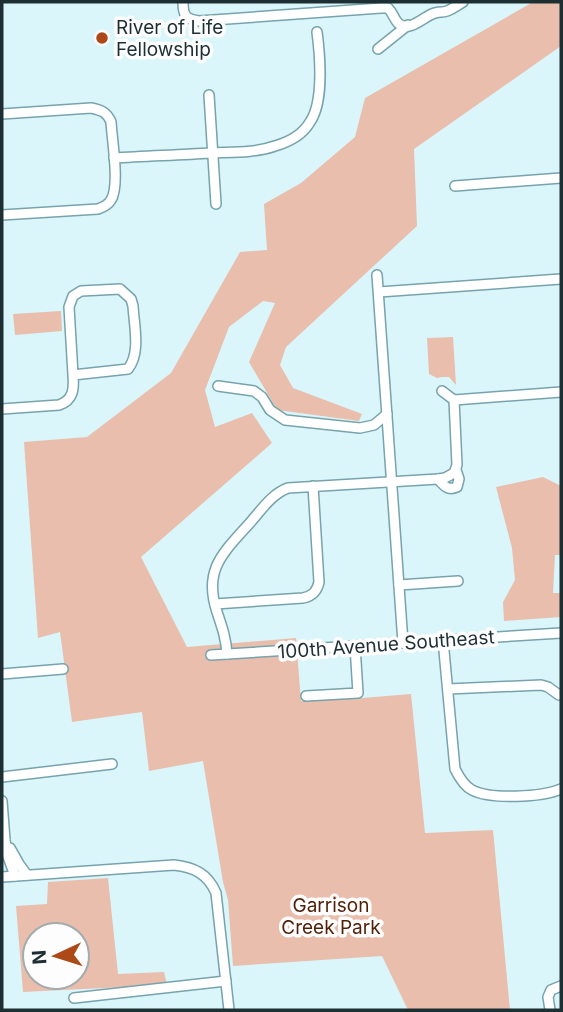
<svg xmlns="http://www.w3.org/2000/svg" width="563" height="1012" viewBox="0 0 563 1012" font-family="Inter,sans-serif">
<style>
.green{fill:#e9bead;fill-rule:evenodd}
.lines{fill:none;stroke-linecap:round;stroke-linejoin:round}
.minor-casing{stroke:#77a3ac;stroke-width:12}
.minor{stroke:#fff;stroke-width:9}
.poi-dot{fill:#ad4817;stroke:#fdfdfd;stroke-width:2.5}
.labels{text-anchor:middle;stroke-width:7;stroke-linejoin:round;paint-order:stroke}
.poi-label{font-size:19px;fill:#1d2f33;stroke:#fdfdfd;text-anchor:start}
.street-label{font-size:19px;fill:#1d2f33;stroke:#fdfdfd}
.park-label{font-size:19px;fill:#511f07;stroke:#fdfdfd}
</style>
<rect width="100%" height="100%" fill="#daf6fb"/>
<g class="green">
<path d="M533 2H561V46L414 149 417 226 286 347 280 365 293 388 362 414 359 421 277 410 249 362 275 303 263 301 229 327 205 390 215 427 252 413 272 443 141 557 187 647 296 638 301 701 362 698 411 694 425 833 493 830 510 1010H408L382 956 233 966 228 900 223 882 203 761 149 771 142 712 72 722 60 632 38 638 24 442 87 437 171 373 240 252 267 250 264 204 301 183 355 137 365 98Z"/>
<path d="M61 311 62 331 15 335 13 314Z"/>
<path d="M453 337 456 385 449 377H442L437 378 429 374 427 338Z"/>
<path d="M543 477 561 486V555H555L553 593H561V617L504 621 503 602 515 580 512 548 496 487Z"/>
<path d="M108 878 118 974 164 972 167 985 23 992 16 906 47 904 48 882ZM35 935H77V977H35Z"/>
</g>
<g class="lines">
<g class="minor-casing">
<g id="minor">
<path d="M183 2C183 15 185 19 199 21L381 8H388C393 13 394 19 398 23 409 34 425 15 435 13 441 11 442 13 447 11 452 9 458 5 463 2"/>
<path d="M378 49 408 25"/>
<path d="M209 95 216 204"/>
<path d="M2 114 91 108C101 110 107 112 111 122 112 140 120 186 111 200 108 205 104 207 98 209L2 215"/>
<path d="M114 158C146 156 179 155 211 153 232 152 255 153 275 146 289 142 303 134 310 122 324 102 320 55 317 32"/>
<path d="M455 186 561 178"/>
<path d="M377 275 403 643"/>
<path d="M379 292 561 279"/>
<path d="M218 386 254 391 262 397 270 410 285 420 360 428 374 425 387 414"/>
<path d="M454 400 561 392"/>
<path d="M2 409 59 405C74 400 74 388 73 375L128 369C141 353 134 325 133 306L131 299 120 289 81 291 73 296 69 307 73 375"/>
<path d="M438 479C444 486 448 491 457 487L459 479 456 470"/>
<path d="M399 585 458 581"/>
<path d="M215 604 303 598C312 596 317 592 319 582L313 486"/>
<path d="M443 640 455 769C459 777 464 786 472 790 491 800 542 797 561 789"/>
<path d="M227 654C226 638 222 627 217 612 203 570 223 553 248 525 260 512 271 494 288 488L438 479 445 478 454 473 457 465 454 400 442 391"/>
<path d="M211 655 561 633"/>
<path d="M2 674 63 669"/>
<path d="M448 689 541 685 548 687 559 695"/>
<path d="M306 696 358 693 355 646"/>
<path d="M2 777 112 764"/>
<path d="M2 801 5 840 7 854 15 876"/>
<path d="M10 848 19 864 27 875"/>
<path d="M2 877 174 865C194 867 208 874 216 893L229 1010"/>
<path d="M74 998 226 981"/>
<path d="M550 1010 548 997 551 990 561 986"/>
</g>
</g>
<use href="#minor" class="minor"/>
</g>
<circle class="poi-dot" cx="102" cy="38" r="7"/>
<g class="labels">
<g class="poi-label">
<text x="116" y="34">River of Life<tspan x="116" dy="22">Fellowship</tspan></text>
</g>
<g class="street-label">
<text transform="translate(386 644) rotate(-4)" y="7">100th Avenue Southeast</text>
</g>
<g class="park-label">
<text x="331" y="912">Garrison<tspan x="331" dy="22">Creek Park</tspan></text>
</g>
</g>
<rect width="563" height="1012" fill="none" stroke="#1d2f33" stroke-width="7"/>
<g transform="translate(56 956) rotate(266)"><circle r="33" fill="#fdfdfd" stroke="#a3abac" stroke-width="2"/>
<path d="M0-5L12 26L0 18L-12 26Z" fill="#ad4817"/>
<text y="-10" font-size="19" font-weight="bold" text-anchor="middle" fill="#1d2f33">N</text>
</g>
</svg>
